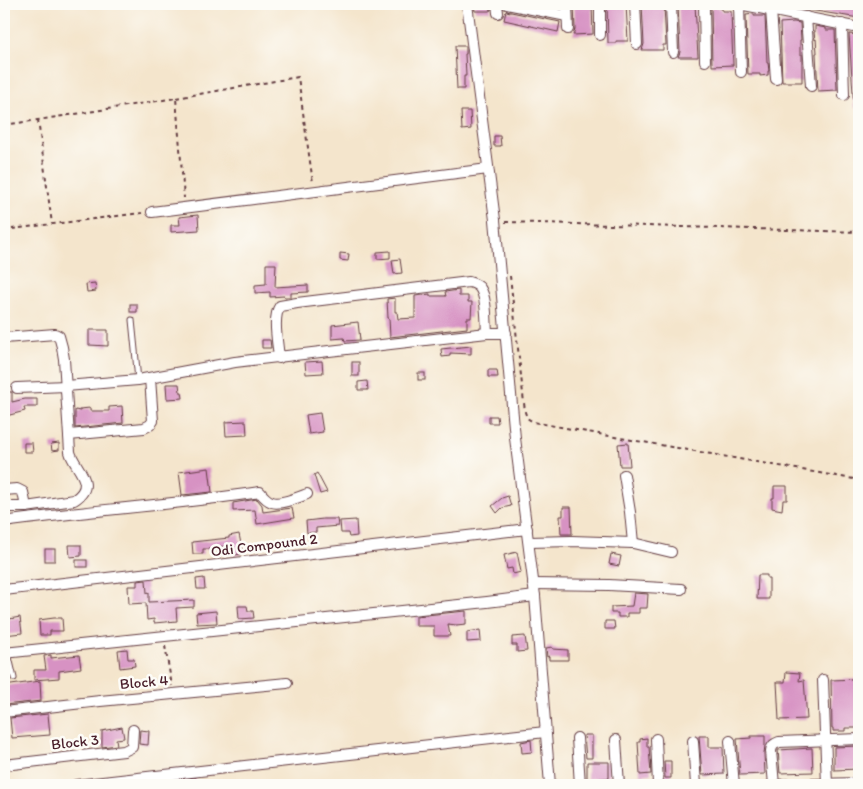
<svg xmlns="http://www.w3.org/2000/svg" width="863" height="789" viewBox="0 0 863 789" font-family="Itim,sans-serif">
<style>
.building{fill:#d792c3}
.lines{fill:none;stroke-linecap:round;stroke-linejoin:round}
.lane-casing{stroke:#643d43;stroke-width:7}
.street-casing{stroke:#643d43;stroke-width:12}
.path{stroke:#643d43;stroke-width:2;stroke-dasharray:4 4;stroke-linecap:butt}
.lane{stroke:#fff;stroke-width:5}
.street{stroke:#fff;stroke-width:10}
.labels{text-anchor:middle;stroke-width:5;stroke-linejoin:round;paint-order:stroke}
.street-label{font-size:15px;fill:#4a1f2b;stroke:#fdfcf7}
</style>
<rect width="100%" height="100%" fill="#fdfcf7"/>
<filter id="ink" filterUnits="userSpaceOnUse"><feTurbulence type="fractalNoise" baseFrequency=".02" numOctaves="2"/><feDisplacementMap in="SourceGraphic" scale="10" xChannelSelector="R" yChannelSelector="G"/><feConvolveMatrix kernelMatrix="1 2 1 2 8 2 1 2 1" color-interpolation-filters="sRGB"/></filter>
<filter id="wash" filterUnits="userSpaceOnUse"><feTurbulence type="fractalNoise" baseFrequency=".0096" numOctaves="4" result="noise"/><feDisplacementMap in="SourceGraphic" scale="20" xChannelSelector="R" yChannelSelector="G"/><feGaussianBlur stdDeviation="1.12" result="paint"/><feColorMatrix in="noise" values="0 0 0 0 0 0 0 0 0 0 0 0 0 0 0 0 0 1.4 0 .05"/><feComposite in="paint" operator="in"/></filter>
<g filter="url(#wash)">
<rect width="100%" height="100%" fill="#f4e5cc"/>
<g id="blocks">
<g class="building">
<path d="M474 4H490L491 10 489 11H475Z"/>
<path d="M574 4H592L593 34 573 35 575 29Z"/>
<path d="M607 4H626L628 41H616V43H608Z"/>
<path d="M642 4H660V6H664L666 45H663V50H642L644 44Z"/>
<path d="M678 4H695L698 57H678L680 52Z"/>
<path d="M797 4H859V18L797 8Z"/>
<path d="M711 7H719L720 9H722V11H731L733 65 712 66Z"/>
<path d="M506 11 560 22 558 32 504 20Z"/>
<path d="M754 14V16H765L767 63H768L769 71H768V75L760 76V74H748L746 15Z"/>
<path d="M794 22 800 23 801 40H800V54H802V82H782L780 23Z"/>
<path d="M815 26 826 28V30H835L837 90 818 91 816 53H817L816 39 815 40 814 32H815Z"/>
<path d="M849 34 859 35V108H854Z"/>
<path d="M455 46H466V54H465L466 76H464V89H457Z"/>
<path d="M461 111H470L471 129 462 130Z"/>
<path d="M494 136H500L501 146H494Z"/>
<path d="M198 215 199 230 171 232V225H180L179 217Z"/>
<path d="M390 251V258L377 259V252Z"/>
<path d="M340 253 349 254 348 261 340 260Z"/>
<path d="M400 259 402 273 394 274 392 260Z"/>
<path d="M266 264H276L275 287 308 285V292L291 293V297H284V296L270 297V292L255 293V285L266 284Z"/>
<path d="M95 283 96 291 87 292 86 284Z"/>
<path d="M459 290V296H468V302H472L471 318H467V328L390 337 389 318H388L387 299 395 298V312H397L398 319 415 318V296L430 294V296H446L445 292Z"/>
<rect x="130" y="304" width="7" height="8"/>
<path d="M358 322 360 340 345 341 344 338 332 339V325Z"/>
<path d="M89 330H108V346L89 345Z"/>
<path d="M262 340H270L271 348H262Z"/>
<path d="M471 346V354L450 353V356L442 357 441 349Z"/>
<path d="M322 361 323 373 306 374 305 362Z"/>
<rect x="352" y="362" width="7" height="14"/>
<path d="M488 370H497L498 377H488Z"/>
<rect x="418" y="373" width="7" height="7"/>
<path d="M367 381 368 390H358V382Z"/>
<path d="M166 384H179L180 392H182L183 398 167 399Z"/>
<path d="M4 392H12V402L25 399H37V407H24L25 411 6 416 4 407Z"/>
<path d="M122 406 123 423 75 428V410L80 411V409L90 408V411H109V407Z"/>
<path d="M320 413 323 432 309 434 306 415Z"/>
<path d="M489 416H497L498 423H489Z"/>
<path d="M246 421 247 435 226 436 225 422Z"/>
<path d="M24 443H32L33 452H24Z"/>
<path d="M59 443V450L52 451 51 444Z"/>
<path d="M628 443 630 466H620L618 444Z"/>
<path d="M209 468 212 492 182 495 179 472Z"/>
<path d="M317 473 327 492 320 494 314 475Z"/>
<path d="M774 486H787V500H783L782 510 772 508V498H774Z"/>
<path d="M508 496 511 506 502 508 497 513 492 506 502 498Z"/>
<path d="M257 499 262 505 263 512 292 508 294 518 257 524 255 510 233 511V503Z"/>
<path d="M563 507H571L572 534H561L560 516H563Z"/>
<path d="M323 519H337L338 526 316 528V532L307 533 306 521Z"/>
<path d="M356 520 357 536 349 537 348 533H341L340 521Z"/>
<path d="M239 534 242 549V554L231 555 230 546 215 547V549H203V554H193L192 542 229 538V536Z"/>
<path d="M69 545H81V556L70 557Z"/>
<rect x="45" y="549" width="10" height="12"/>
<path d="M517 552 521 572 513 574 512 568 507 569 504 555Z"/>
<path d="M611 554 621 556 619 566 609 564Z"/>
<rect x="76" y="560" width="11" height="7"/>
<path d="M758 575H767V578H769V599H757Z"/>
<path d="M204 578 205 589H197L196 579Z"/>
<path d="M146 580 147 593 149 592V602L194 600V607L176 608 177 621 154 623V619L147 620 146 603 129 604 128 586H137V581Z"/>
<path d="M634 593 648 594 647 608H639V613H627V617H618V613H611V607L632 606Z"/>
<path d="M238 606H247L248 611H253L254 618 239 619Z"/>
<path d="M216 611 217 623 197 624 196 613Z"/>
<path d="M466 611V624L456 625 448 624 450 636H434V626H416V616Z"/>
<path d="M20 617 22 633 4 635V620Z"/>
<path d="M54 618H62L63 631H50V635H40L39 620Z"/>
<path d="M605 621H614L615 629H605Z"/>
<path d="M480 630 481 641 467 642V632Z"/>
<path d="M525 636 527 651 517 652V645H512V637Z"/>
<path d="M552 647 553 649 568 650V660H549V656L547 657 546 648Z"/>
<path d="M127 649 128 659H134L135 666 120 668 118 650Z"/>
<path d="M51 655V658L79 655 81 668 59 671V678L34 680V670H46L44 656Z"/>
<path d="M786 672 800 673 799 681 804 680 807 719 779 720 777 682H785Z"/>
<path d="M857 679 858 728H845V731H833V728H832L831 680Z"/>
<path d="M40 681 41 701 4 705V686Z"/>
<path d="M48 714 50 735 12 738 10 718Z"/>
<path d="M122 727 124 738 116 739 117 745 102 747V731Z"/>
<path d="M140 730 149 731 148 745 139 744Z"/>
<path d="M584 735H592V758H586Z"/>
<path d="M699 736H709V747H723L724 774 702 775Z"/>
<path d="M751 736H765V745L764 754 765 774 740 775 737 739 751 738Z"/>
<path d="M647 738V747H649L651 774 640 775 638 742H640V739Z"/>
<path d="M531 740 532 752 522 753 521 742Z"/>
<path d="M859 746V769L834 770V747Z"/>
<path d="M812 748 813 772 780 773 778 750Z"/>
<path d="M664 761H671V778H665Z"/>
<path d="M587 762H609V778L587 779Z"/>
<path d="M196 778V785H183V780Z"/>
</g>
</g>
</g>
<g filter="url(#ink)">
<use href="#blocks" fill-opacity="0" stroke="#643d43" stroke-width="1"/>
<g class="lines">
<g class="lane-casing">
<g id="lane">
<path d="M132 320 138 380"/>
<path d="M8 653 14 678"/>
</g>
</g>
<g class="street-casing">
<g id="street">
<path d="M467 4 495 220 515 438 535 596 550 785"/>
<path d="M497 4 498 13"/>
<path d="M507 4 567 16"/>
<path d="M567 4 568 29"/>
<path d="M600 4V35"/>
<path d="M635 4 637 44"/>
<path d="M671 4 673 52"/>
<path d="M704 4 705 61"/>
<path d="M739 4 859 28"/>
<path d="M739 4 741 72"/>
<path d="M771 10 776 79"/>
<path d="M806 17 811 86"/>
<path d="M842 24 844 95"/>
<path d="M152 212 488 169"/>
<path d="M4 338 55 334 59 336 62 347 64 359 70 452C74 468 99 484 74 500L26 507H4"/>
<path d="M279 358C278 344 272 317 280 306L297 303 469 282C473 283 477 284 480 288 487 298 486 320 487 333"/>
<path d="M17 388 66 386 138 380 235 362 329 351 487 333H506"/>
<path d="M69 435 144 428 150 425 153 421 150 378"/>
<path d="M624 475 630 512 633 543"/>
<path d="M4 490 17 489 23 492 26 507"/>
<path d="M4 522C89 510 175 505 260 492 263 496 266 500 272 502 280 505 299 497 307 494"/>
<path d="M529 542 572 541 633 543 671 552"/>
<path d="M533 584 609 585 681 589"/>
<path d="M4 590 527 529"/>
<path d="M4 653 487 602 535 596"/>
<path d="M823 680 827 785"/>
<path d="M4 712 100 701 287 683"/>
<path d="M577 738 580 785"/>
<path d="M656 739 658 785"/>
<path d="M616 740 619 785"/>
<path d="M693 741 696 785"/>
<path d="M730 741 734 785"/>
<path d="M4 765 124 751 132 747 133 730"/>
<path d="M76 785 545 732"/>
<path d="M771 785 859 783"/>
<path d="M774 785 771 751C772 745 774 744 779 742L859 739"/>
</g>
</g>
<g class="path">
<path d="M176 98 298 77 313 183"/>
<path d="M38 120 52 224"/>
<path d="M4 125 38 120 176 98 184 198"/>
<path d="M505 222 859 232"/>
<path d="M4 230 142 213"/>
<path d="M510 276 525 412 527 418 533 422 626 439 859 480"/>
<path d="M165 646 172 686"/>
</g>
<use href="#lane" class="lane"/>
<use href="#street" class="street"/>
</g>
</g>
<g class="labels">
<g class="street-label">
<text transform="translate(264 545) rotate(-7)" y="5">Odi Compound 2</text>
<text transform="translate(144 682) rotate(-5)" y="5">Block 4</text>
<text transform="translate(75 742) rotate(-6)" y="5">Block 3</text>
</g>
</g>
<rect width="863" height="789" fill="none" stroke="#fdfcf7" stroke-width="20"/>
</svg>
